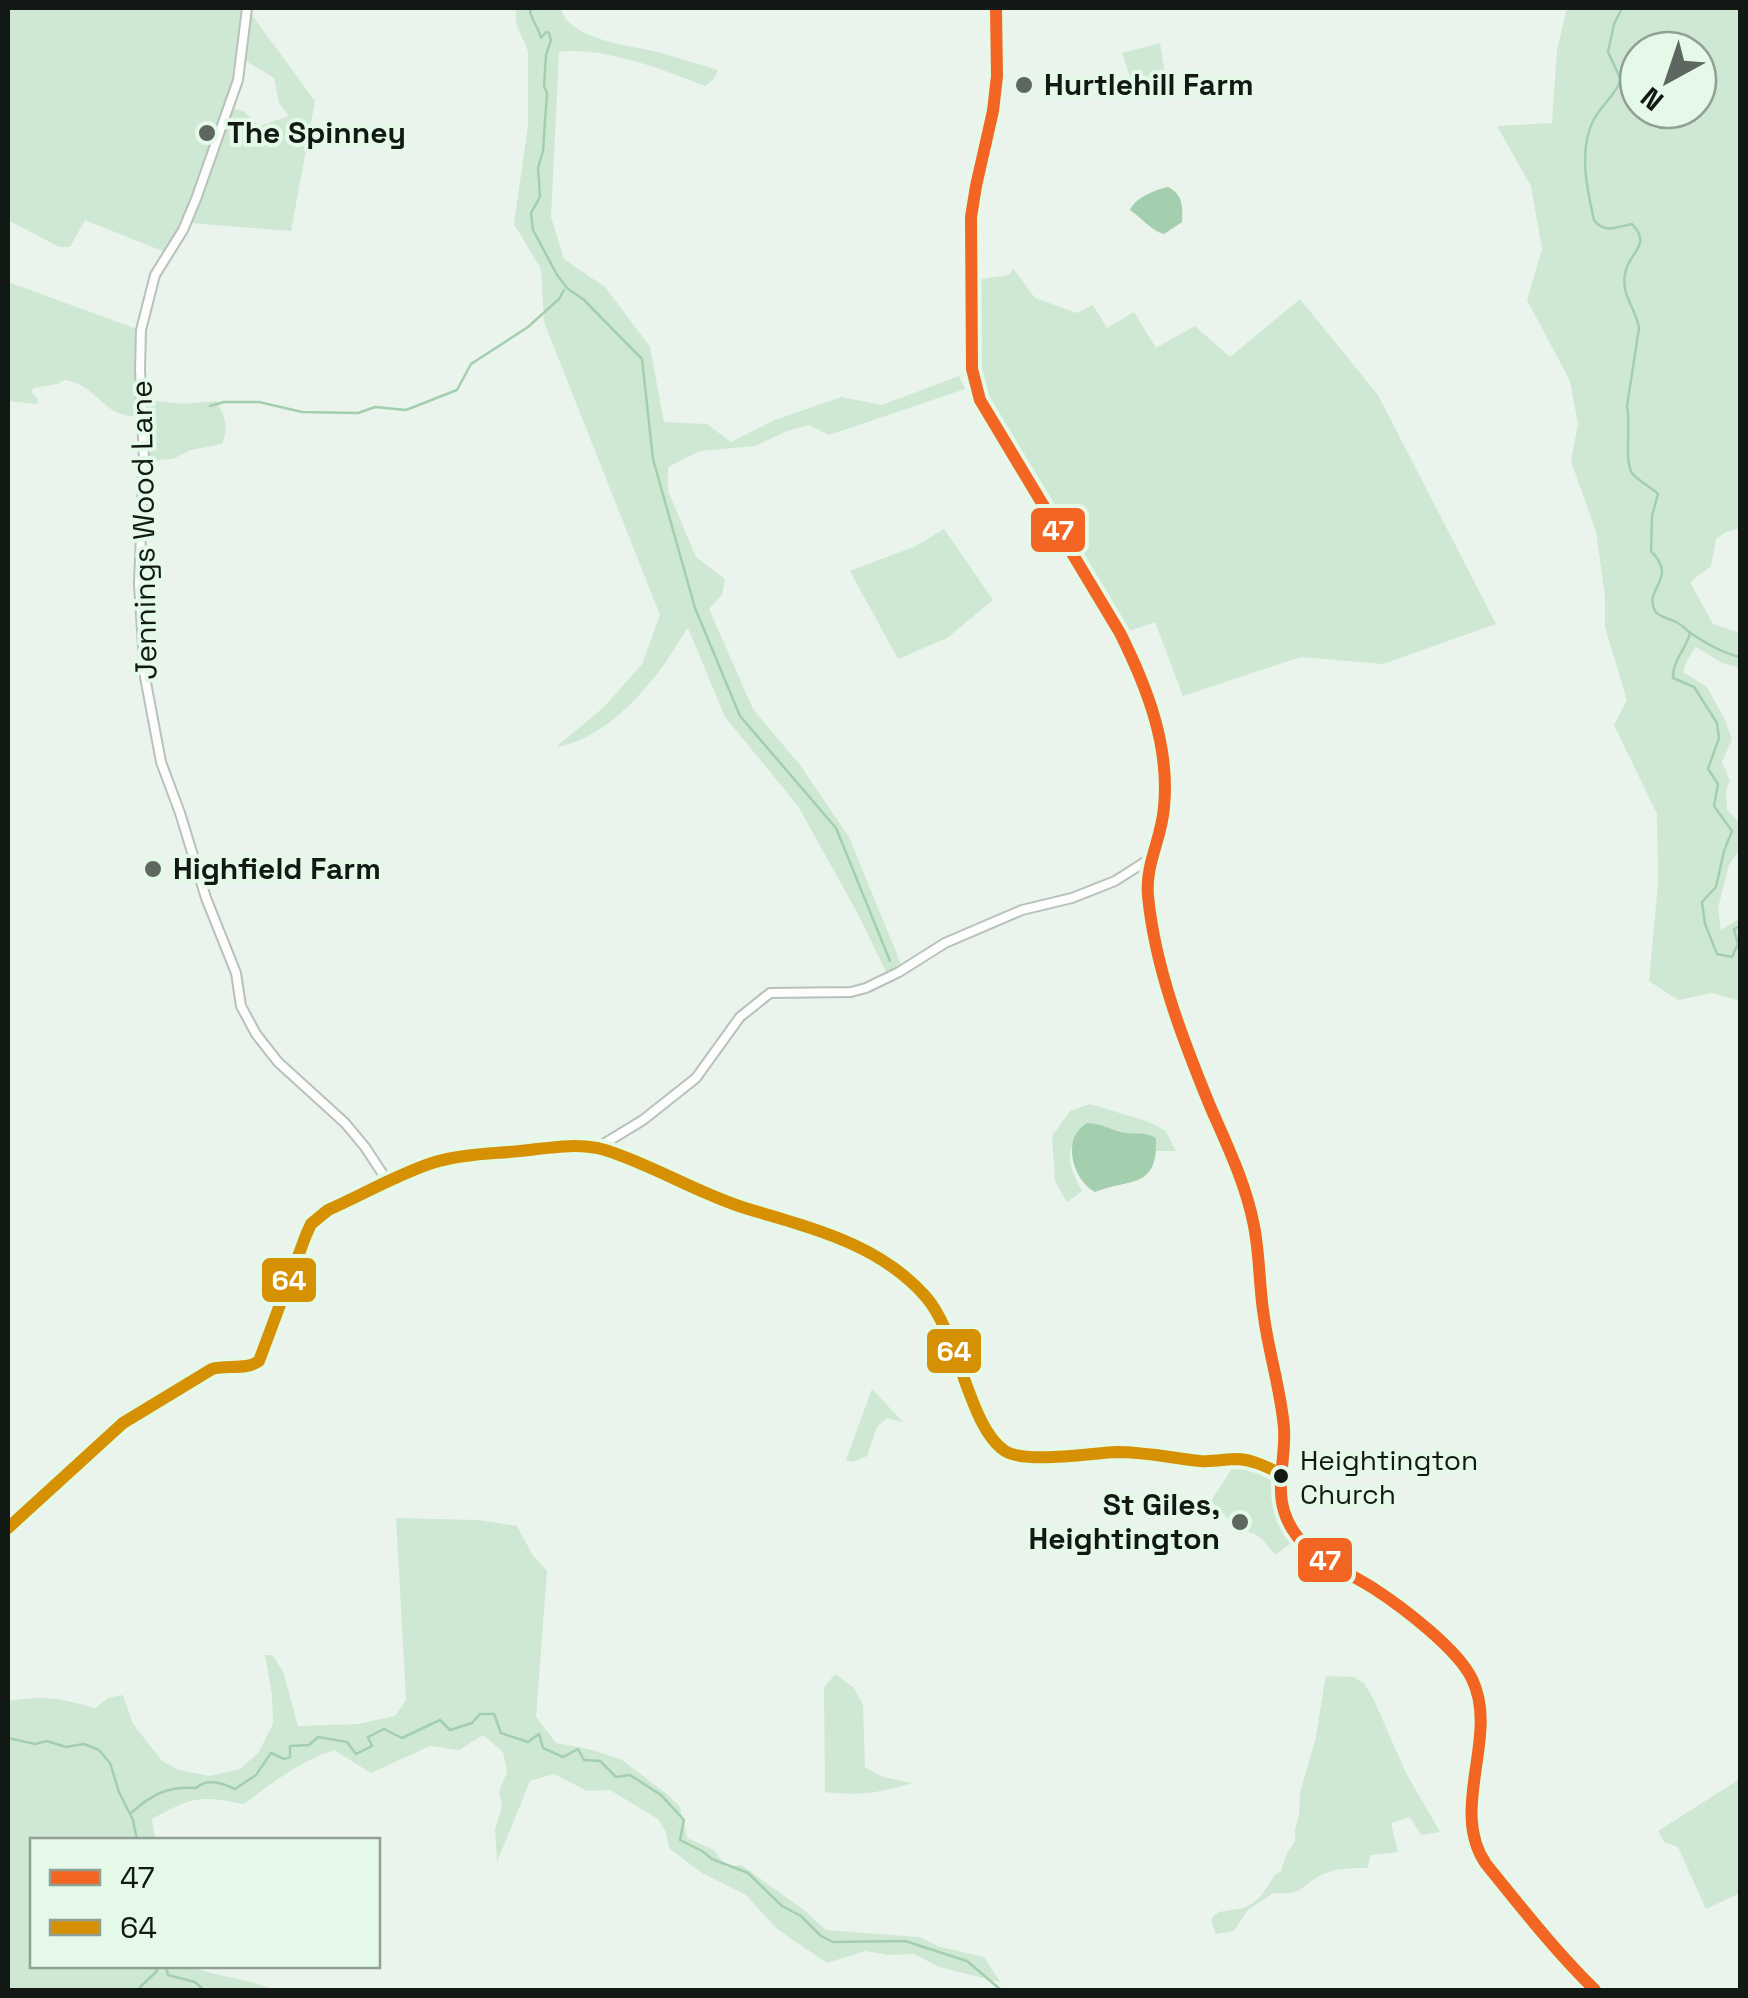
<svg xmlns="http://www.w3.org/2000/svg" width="1748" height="1998" viewBox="0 0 1748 1998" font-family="'Space Grotesk',sans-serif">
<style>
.green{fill:#cee8d4;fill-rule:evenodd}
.water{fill:#a3cfaf}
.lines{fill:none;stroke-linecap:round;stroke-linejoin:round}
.stream{stroke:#a3cfaf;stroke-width:2.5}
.minor-casing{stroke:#b8c1ba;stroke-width:12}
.tertiary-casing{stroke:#b8c1ba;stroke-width:14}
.minor{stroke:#fcfdfc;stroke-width:8}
.tertiary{stroke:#fcfdfc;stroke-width:9}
.bus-1-casing{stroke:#e5f9e9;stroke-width:20}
.bus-2-casing{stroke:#e5f9e9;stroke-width:20}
.bus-1{stroke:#f26522;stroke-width:12}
.bus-2{stroke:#d59103;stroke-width:12}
.poi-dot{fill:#5e6660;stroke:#e5f9e9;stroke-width:4}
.bus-dot{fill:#121914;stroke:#e5f9e9;stroke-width:4}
.labels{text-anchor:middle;stroke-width:8;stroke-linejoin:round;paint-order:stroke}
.bus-label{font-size:28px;fill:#121914;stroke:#e5f9e9;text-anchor:start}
.poi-label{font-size:30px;font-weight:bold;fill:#121914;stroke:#e5f9e9;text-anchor:start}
.street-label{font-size:30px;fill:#121914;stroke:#e5f9e9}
.line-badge{stroke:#e5f9e9;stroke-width:4}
.badge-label{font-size:28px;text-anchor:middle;font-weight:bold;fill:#fff}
</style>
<rect width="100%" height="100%" fill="#eaf4ec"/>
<g class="green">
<path d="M8 8H245L236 77 181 228 165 252 85 220 70 247H59L8 220Z"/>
<path d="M516 8H561C567 41 638 46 665 54 683 59 700 65 718 70L714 79 705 86C664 70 602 46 559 52L551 217 564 259 605 287 650 347 664 422 707 424 731 442 775 420 841 397 882 405 959 376 965 389 829 435 809 425 787 431 755 446 700 451 668 467V491L696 557 725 579 722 595 709 609 753 709 800 765 849 837 901 964 886 972 858 914 798 806 725 717 688 628C677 642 669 660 657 674 632 706 597 740 556 747L604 707 642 664 660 615 544 322 541 269 514 224 528 125V51L516 23Z"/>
<path d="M1567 8H1740V528L1726 532 1716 539 1711 566 1690 582 1713 624 1740 633V668L1722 663 1696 647 1687 660 1683 672 1707 687 1724 718 1732 739 1722 762 1730 781 1726 790 1727 810 1740 823V849L1729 865 1718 908 1721 930 1740 918V1001L1712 993 1678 1000 1649 981 1658 884 1657 814 1614 725 1627 700 1605 627V596L1596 532 1571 461 1578 424 1570 381 1527 300 1542 249 1531 186 1497 126 1552 123 1557 50ZM1638 50H1698V110H1638Z"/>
<path d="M251 14 315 101 291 231 190 223 232 108 243 111 260 126 289 116 279 103 274 78 246 61Z"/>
<path d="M1160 43 1165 75 1174 91 1166 99 1137 97 1122 53Z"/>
<path d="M1013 268 1035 298 1077 313 1093 305 1107 328 1134 312 1156 348 1195 326 1230 357 1300 299 1378 395 1496 624 1383 664 1301 657 1183 696 1155 622 1126 632 1051 498 982 385 975 280 1009 275Z"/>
<path d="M8 282 137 329 134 360 138 416C102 418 101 387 65 380L57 384 34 388 31 392 38 399 37 404 8 401Z"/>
<path d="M157 401 184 404 216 401C225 415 229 428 222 444L191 450 173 459 147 461 145 406Z"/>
<path d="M944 529 993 600 947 638 898 659 850 571 916 546Z"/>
<path d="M1090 1104 1146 1121 1165 1130 1176 1151H1156V1138C1144 1135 1135 1134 1123 1132 1101 1128 1081 1108 1072 1145 1067 1164 1073 1173 1082 1191L1067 1202 1055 1181 1052 1136 1070 1111Z"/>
<path d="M872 1389 903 1422 887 1418 877 1427 867 1456 853 1462 846 1460Z"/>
<path d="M1235 1464C1274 1466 1272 1480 1279 1512 1281 1523 1287 1532 1293 1542L1275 1555C1266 1543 1257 1530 1241 1532L1211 1501Z"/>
<path d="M396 1518 478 1520 517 1526 532 1554 547 1571 536 1717 556 1743 593 1750 622 1760 669 1796 680 1807 687 1838 714 1850 726 1867 741 1865 803 1909 826 1930 919 1937 940 1947 984 1957 1000 1982 939 1967 914 1954 888 1955 865 1951 827 1963 777 1929 746 1895 702 1873 669 1848 666 1832 658 1819 610 1790 587 1791 554 1774 530 1781 497 1862 495 1830 502 1806 499 1791 507 1772 503 1752 483 1735 459 1750 430 1746 371 1773 334 1750C299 1762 273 1782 244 1804 199 1795 192 1797 152 1819L155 1840H32V1966H190C216 1977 247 1978 274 1990H8V1701C44 1695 60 1698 95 1708L108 1698 123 1695 133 1724 162 1761 179 1770 209 1776 240 1769 258 1753 273 1724 272 1695 265 1655H272L283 1671 298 1726 358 1724 395 1716 406 1700Z"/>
<path d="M835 1674 854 1688 863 1705 865 1767 883 1777 912 1783C881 1793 857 1796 825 1792L824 1688Z"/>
<path d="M1327 1676 1353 1677 1364 1683 1374 1700 1405 1771 1440 1832 1421 1835 1410 1817 1391 1823 1398 1852 1370 1855 1368 1868C1354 1868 1339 1868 1326 1873 1300 1883 1307 1896 1273 1893L1248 1910 1234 1931 1216 1934 1212 1924V1917L1219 1912 1244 1908 1253 1903 1261 1896 1275 1875 1281 1871 1287 1853 1295 1841V1830L1299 1815 1300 1793 1316 1737 1325 1680Z"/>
<path d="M1740 1779V1893L1706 1909 1678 1847 1664 1842 1658 1831Z"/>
</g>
<g class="water">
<path d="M1168 187C1183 194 1183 207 1182 222L1164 234C1150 230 1142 218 1130 210 1136 197 1155 190 1168 187Z"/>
<path d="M1087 1123C1101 1123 1109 1129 1121 1132 1134 1135 1143 1131 1156 1138 1158 1190 1130 1178 1095 1192 1072 1180 1061 1136 1087 1123Z"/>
</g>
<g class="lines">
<g class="stream">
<path d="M532 8 530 12C533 22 538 27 541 38L546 32 549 33 551 40 546 55 544 86 547 93 543 151 538 168 540 197 531 213 533 230 557 275 568 289 583 299 642 359 653 459 695 608 740 716 836 828 890 961"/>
<path d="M1622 8 1614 24 1608 52 1621 80C1615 95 1602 105 1594 119 1578 149 1587 189 1594 220 1604 234 1617 227 1632 224 1653 246 1628 252 1625 274 1621 296 1636 308 1639 328L1627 406C1631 422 1624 461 1632 473 1638 481 1651 487 1658 494L1652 516 1651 551C1679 579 1643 588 1655 611 1660 618 1669 618 1676 622 1682 625 1684 628 1689 632 1705 643 1722 653 1740 657"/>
<path d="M210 406 224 402H259L302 412 358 413 375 407 406 410 457 390 471 364 528 327 559 299 564 290"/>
<path d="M1690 632C1687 649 1672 660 1673 678L1694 687 1717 723 1719 738 1708 769 1718 784 1714 806 1732 831 1724 851 1716 887 1702 902 1705 924 1717 954 1732 957 1738 944 1734 929 1740 926"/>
<path d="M8 1738 35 1744 47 1741 66 1747 84 1744 99 1750 110 1763 119 1792 133 1820 137 1840"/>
<path d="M131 1813C151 1795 167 1786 196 1788 208 1778 222 1783 235 1789L256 1775 271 1753 284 1759 290 1757V1746L309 1745 318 1737 347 1742 356 1754 372 1746 368 1737 384 1729 402 1738 440 1720 450 1730 472 1723 480 1714H494L501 1733 528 1742 539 1734 543 1748 563 1757 578 1749 584 1760 600 1761 616 1777 630 1775 661 1795 684 1820 680 1840 702 1851 712 1859 748 1873 782 1906 801 1916 821 1936 833 1942 905 1941 967 1961 1001 1990"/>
<path d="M166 1966 168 1975 195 1982 204 1990"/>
<path d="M137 1990 157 1971 155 1966"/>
</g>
<g class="minor-casing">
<g id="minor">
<path d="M247 8 238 80 196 199 183 230 155 275 141 330 140 369 144 460 139 584 145 677 161 762 180 813 206 898 236 973 241 1006 256 1034 278 1062 345 1123 365 1147 388 1182"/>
<path d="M597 1148 643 1120 696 1078 740 1017 770 993 851 992 866 988 899 972 945 943 1022 910 1072 898 1115 881 1151 858"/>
<path d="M8 1528 123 1423 212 1369C227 1365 247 1370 259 1361L306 1235 311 1224 328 1210C362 1195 396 1175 432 1163 463 1153 497 1154 529 1150 554 1147 580 1143 605 1150 653 1165 697 1193 745 1208 810 1228 879 1243 926 1297 959 1335 969 1428 1005 1451 1026 1464 1091 1453 1117 1452 1145 1452 1173 1458 1200 1461 1213 1462 1226 1459 1238 1459 1254 1460 1267 1467 1281 1474"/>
</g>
</g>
<g class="tertiary-casing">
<path id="tertiary" d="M996 8 997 76 993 111 976 186 971 217 972 369 980 400 1120 633C1147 687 1170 746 1164 807 1162 838 1145 864 1148 896 1155 968 1183 1040 1210 1106 1227 1145 1246 1184 1254 1226 1260 1256 1259 1287 1264 1317 1269 1354 1281 1391 1284 1428 1286 1456 1276 1484 1284 1511 1297 1554 1338 1566 1373 1588 1401 1606 1458 1649 1472 1679 1500 1736 1448 1809 1486 1864 1521 1907 1555 1951 1595 1990"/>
</g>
<use href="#minor" class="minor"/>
<use href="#tertiary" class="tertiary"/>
<g class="bus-1-casing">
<path id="bus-1" d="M996 8 997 76 993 111 976 186 971 217 972 369 980 400 1120 633C1147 687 1170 746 1164 807 1162 838 1145 864 1148 896 1155 968 1183 1040 1210 1106 1227 1145 1246 1184 1254 1226 1260 1256 1259 1287 1264 1317 1269 1354 1281 1391 1284 1428 1286 1456 1276 1484 1284 1511 1297 1554 1338 1566 1373 1588 1401 1606 1458 1649 1472 1679 1500 1736 1448 1809 1486 1864 1521 1907 1555 1951 1595 1990"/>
</g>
<g class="bus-2-casing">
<path id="bus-2" d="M8 1528 123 1423 212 1369C227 1365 247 1370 259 1361L306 1235 311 1224 328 1210C362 1195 396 1175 432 1163 463 1153 497 1154 529 1150 554 1147 580 1143 605 1150 653 1165 697 1193 745 1208 810 1228 879 1243 926 1297 959 1335 969 1428 1005 1451 1026 1464 1091 1453 1117 1452 1145 1452 1173 1458 1200 1461 1213 1462 1226 1459 1238 1459 1254 1460 1267 1467 1281 1474"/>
</g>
<use href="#bus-1" class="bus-1"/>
<use href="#bus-2" class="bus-2"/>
</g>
<g class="poi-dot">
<circle cx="1024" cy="85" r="10"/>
<circle cx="207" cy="133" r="10"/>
<circle cx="153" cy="869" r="10"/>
<circle cx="1240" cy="1522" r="10"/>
</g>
<circle class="bus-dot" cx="1281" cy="1476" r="9"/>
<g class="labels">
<g class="bus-label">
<text x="1300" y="1470">Heightington<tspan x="1300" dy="34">Church</tspan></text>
</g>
<g class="poi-label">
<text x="1044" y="95">Hurtlehill Farm</text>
<text x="227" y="143">The Spinney</text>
<text x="173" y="879">Highfield Farm</text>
<text x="1220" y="1515" text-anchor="end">St Giles,<tspan x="1220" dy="34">Heightington</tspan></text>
</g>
<g class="street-label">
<text transform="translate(144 530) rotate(-91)" y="10">Jennings Wood Lane</text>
</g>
</g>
<g class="line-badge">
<rect x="1029" y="506" width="58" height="48" rx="10" fill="#f26522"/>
<rect x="260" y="1256" width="58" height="48" rx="10" fill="#d59103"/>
<rect x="925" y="1327" width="58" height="48" rx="10" fill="#d59103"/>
<rect x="1296" y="1536" width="58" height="48" rx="10" fill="#f26522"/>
</g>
<g class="badge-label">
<text x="1058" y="540">47</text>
<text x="289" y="1290">64</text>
<text x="954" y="1361">64</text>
<text x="1325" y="1570">47</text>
</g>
<rect width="1748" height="1998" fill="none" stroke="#121914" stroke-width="20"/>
<rect x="30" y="1838" width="350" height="130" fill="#e5f9e9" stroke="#919f94" stroke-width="2.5"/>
<rect x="50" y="1870" width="50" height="15" fill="#f26522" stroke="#919f94" stroke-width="2.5"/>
<text x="120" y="1888" font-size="30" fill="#121914">47</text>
<rect x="50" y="1920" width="50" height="15" fill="#d59103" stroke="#919f94" stroke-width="2.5"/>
<text x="120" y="1938" font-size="30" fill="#121914">64</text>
<g transform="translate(1668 80) rotate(220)"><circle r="48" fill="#e5f9e9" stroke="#919f94" stroke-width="2.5"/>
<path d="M0-8L18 38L0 25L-18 38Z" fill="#5e6660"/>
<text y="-15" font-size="28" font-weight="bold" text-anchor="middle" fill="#121914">N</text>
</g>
</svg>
